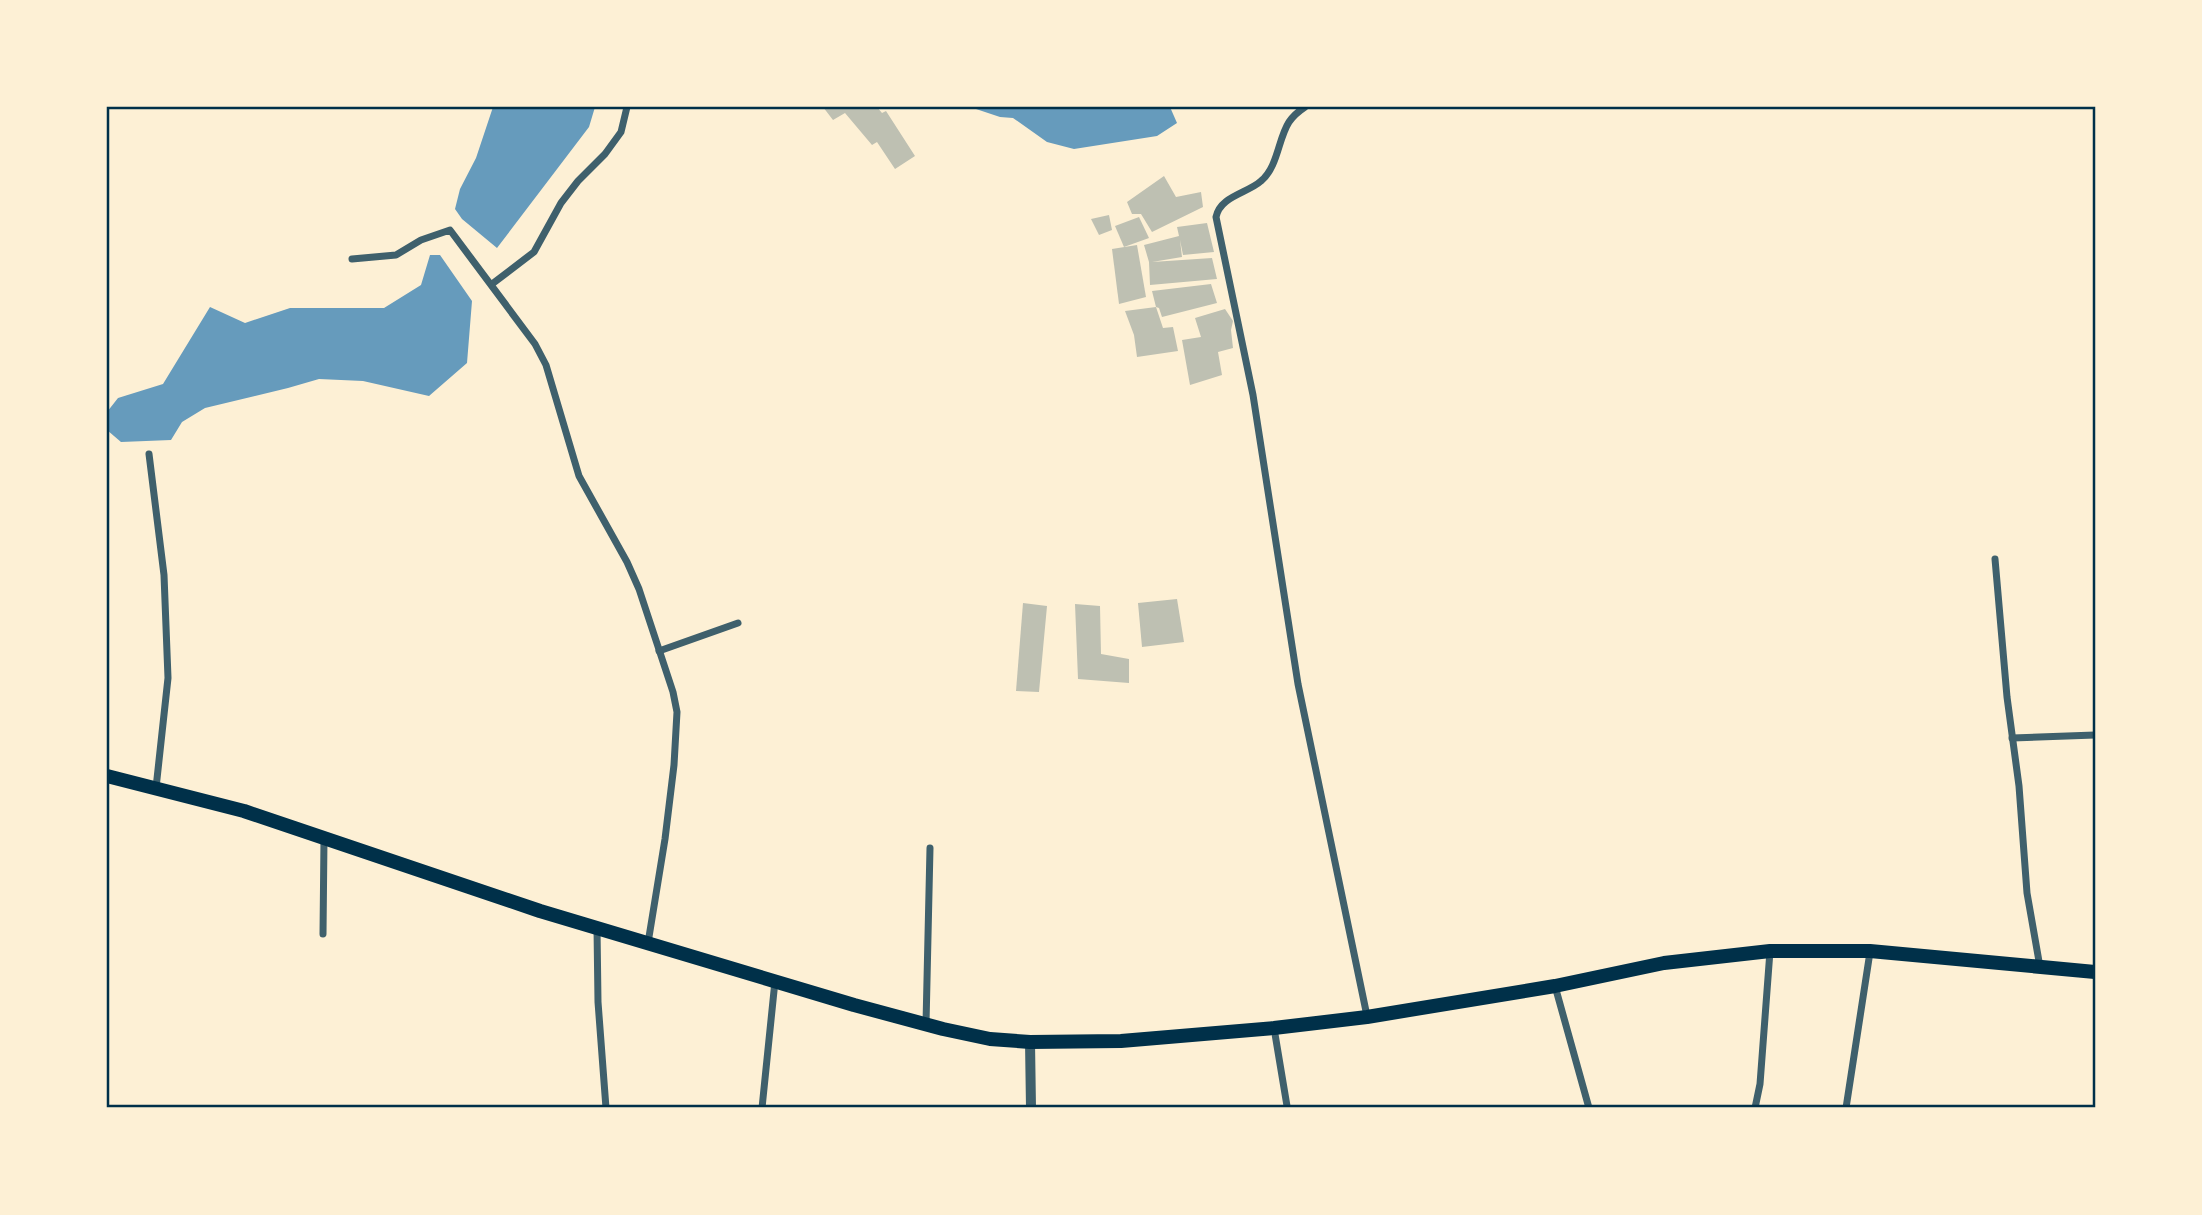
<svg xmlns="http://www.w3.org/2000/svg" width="2202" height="1215" viewBox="0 0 2202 1215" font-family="'Public Sans',sans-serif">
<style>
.water{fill:#669bbc}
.building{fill:#bec0b2}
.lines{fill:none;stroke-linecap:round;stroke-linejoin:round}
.minor{stroke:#3f606c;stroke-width:7}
.tertiary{stroke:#3f606c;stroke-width:10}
.primary{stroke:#003049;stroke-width:14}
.neatline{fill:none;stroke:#003049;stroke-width:2.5}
</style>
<rect width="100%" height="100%" fill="#fdf0d5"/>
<g class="water">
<path d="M493 107H595L589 127 497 248 462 219 455 209 460 189 476 158Z"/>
<path d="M970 107H1170L1177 123 1157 136 1074 149 1047 142 1013 118 1000 117Z"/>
<path d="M430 255H440L472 301 467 363 429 396 363 381 319 379 288 388 205 408 182 422 171 440 121 442 107 430V412L118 398 163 384 210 307 245 323 290 308H384L421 285Z"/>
</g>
<g class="building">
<path d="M823 107H877L882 113 886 111 915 156 895 169 877 142 872 145 845 113 833 120Z"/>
<path d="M1164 176 1176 197 1201 192 1203 207 1152 232 1141 214H1132L1127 202Z"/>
<path d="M1109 215 1112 230 1099 235 1091 219Z"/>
<path d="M1139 217 1149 238 1124 247 1115 226Z"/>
<path d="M1207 223 1214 252 1183 255 1180 240 1182 257 1152 262 1212 258 1217 279 1150 285 1149 262 1144 245 1179 236 1177 227Z"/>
<path d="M1137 245 1146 297 1119 304 1112 249Z"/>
<path d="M1211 284 1217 303 1162 317 1159 308 1156 307 1152 291Z"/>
<path d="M1156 307 1163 328 1173 327 1178 351 1137 357 1134 335 1125 311Z"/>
<path d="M1225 309 1233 321 1231 330 1233 348 1218 352 1222 375 1190 385 1182 340 1201 337 1195 318Z"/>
<path d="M1177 599 1184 642 1142 647 1138 603Z"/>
<path d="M1023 603 1047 606 1039 692 1016 691Z"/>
<path d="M1075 604 1100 606 1101 654 1129 659V683L1078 679Z"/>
</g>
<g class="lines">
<g class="minor">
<path d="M1305 107C1299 111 1293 116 1289 122 1278 139 1278 167 1261 181 1248 193 1220 196 1216 217L1253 395 1298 684 1367 1016"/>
<path d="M352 259 396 255 421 240 450 230 535 344 546 365 579 476 627 562 639 589 673 692 677 712 674 765 665 839 648 943"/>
<path d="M492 284 534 252 561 203 578 181 605 154 621 132 627 107"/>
<path d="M149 454 164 575 168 678 156 788"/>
<path d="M1995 559 2007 697 2019 786 2027 893 2040 967"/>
<path d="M659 651 738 623"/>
<path d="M2012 738 2095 735"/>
<path d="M597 928 598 1002 606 1108"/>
<path d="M323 934 324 839"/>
<path d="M1555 986 1589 1108"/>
<path d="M926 1024 930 848"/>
<path d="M1274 1028 1287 1106"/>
<path d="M762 1108 775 981"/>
<path d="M1755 1108 1760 1084 1770 951"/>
<path d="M1846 1108 1870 952"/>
</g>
<path class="tertiary" d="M1030 1042 1031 1108"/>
<path class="primary" d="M107 776 244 811 540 911 854 1005 943 1029 990 1039 1030 1042 1121 1041 1274 1028 1367 1017 1555 986 1664 963 1770 951H1870L2095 972"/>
</g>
<rect width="2202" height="1215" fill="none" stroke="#fdf0d5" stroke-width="217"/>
<rect x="108" y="108" width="1986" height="998" class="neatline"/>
</svg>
